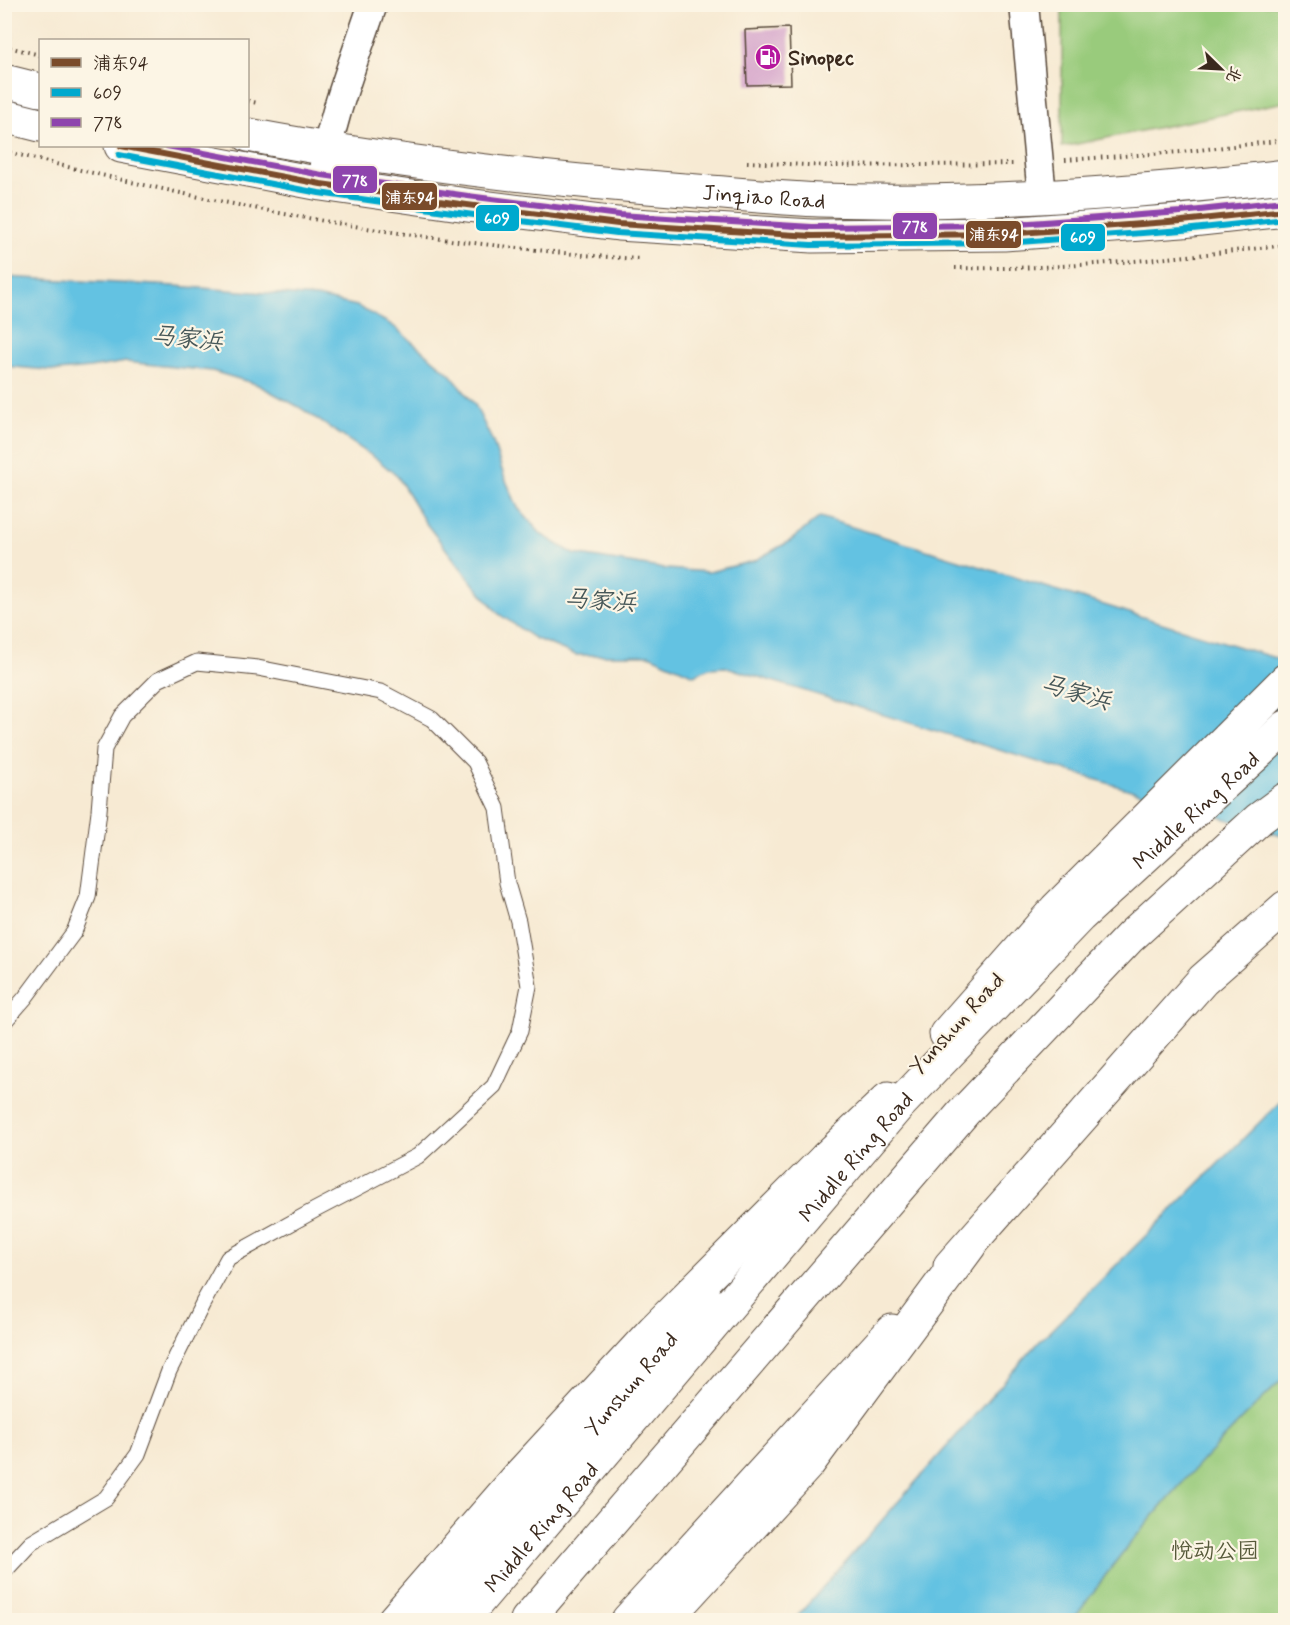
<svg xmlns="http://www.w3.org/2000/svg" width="1290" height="1625" viewBox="0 0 1290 1625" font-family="Mynerve,'LXGW WenKai TC',sans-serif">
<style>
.green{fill:#99cb7b;stroke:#6a7a4c;stroke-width:1.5}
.water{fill:#64c2e2;stroke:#507680;stroke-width:1.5}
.building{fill:#cb8fc4}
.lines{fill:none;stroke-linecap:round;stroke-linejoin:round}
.lane-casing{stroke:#574739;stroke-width:17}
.street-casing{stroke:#574739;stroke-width:31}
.secondary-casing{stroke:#574739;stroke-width:35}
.primary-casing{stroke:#574739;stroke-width:35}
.highway-casing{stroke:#574739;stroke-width:35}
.path{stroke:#574739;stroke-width:4;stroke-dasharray:1.5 4.5;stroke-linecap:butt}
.lane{stroke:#fff;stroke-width:15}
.street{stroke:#fff;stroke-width:28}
.secondary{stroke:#fff;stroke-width:33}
.primary{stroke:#fff;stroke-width:33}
.highway{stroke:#fff;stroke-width:33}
.bus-1-casing{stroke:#fcf5e5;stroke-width:10}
.bus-2-casing{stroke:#fcf5e5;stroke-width:10}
.bus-3-casing{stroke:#fcf5e5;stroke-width:10}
.bus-1{stroke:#7a4b2a;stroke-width:6}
.bus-2{stroke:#00a9ce;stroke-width:6}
.bus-3{stroke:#8e44ad;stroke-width:6}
.labels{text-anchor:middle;stroke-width:4.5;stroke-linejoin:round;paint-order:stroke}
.poi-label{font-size:22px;font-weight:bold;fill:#3b2a1e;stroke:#fcf5e5;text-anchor:start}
.street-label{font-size:22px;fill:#3b2a1e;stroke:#fcf5e5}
.park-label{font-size:22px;fill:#575a3a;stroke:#fcf5e5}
.water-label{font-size:24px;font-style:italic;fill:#475859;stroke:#fcf5e5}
.line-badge{stroke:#fcf5e5;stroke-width:2}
.badge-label{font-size:16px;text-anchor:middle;font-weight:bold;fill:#fff}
</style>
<rect width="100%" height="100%" fill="#fcf5e5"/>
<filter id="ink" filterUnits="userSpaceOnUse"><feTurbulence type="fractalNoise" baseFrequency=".0167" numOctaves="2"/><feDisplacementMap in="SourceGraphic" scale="12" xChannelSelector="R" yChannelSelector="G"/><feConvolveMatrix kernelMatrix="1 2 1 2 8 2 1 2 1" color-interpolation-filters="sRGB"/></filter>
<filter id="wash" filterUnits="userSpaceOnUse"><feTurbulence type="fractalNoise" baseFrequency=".008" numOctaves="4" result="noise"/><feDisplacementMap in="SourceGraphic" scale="24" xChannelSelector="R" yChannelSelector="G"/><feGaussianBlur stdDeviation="1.35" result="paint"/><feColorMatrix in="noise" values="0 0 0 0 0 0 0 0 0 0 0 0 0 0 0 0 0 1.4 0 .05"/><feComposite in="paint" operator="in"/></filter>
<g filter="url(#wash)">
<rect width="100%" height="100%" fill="#f7ead3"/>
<g class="green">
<path d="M1062 5H1285V102L1062 147Z"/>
<path d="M1285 1377V1620H1073C1091 1596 1108 1570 1128 1546 1177 1486 1229 1430 1285 1377Z"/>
</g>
<g class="water">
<path d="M4 277 175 286 317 297 357 306 392 325 450 374 475 405 493 442 504 476 518 508 542 535 574 554 666 569 709 572 754 561 790 541 820 517 1285 661V837L726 667 709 668 694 675 649 655H576L534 638 499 614 474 585 425 522 398 477 378 460 299 407 256 384 212 371 126 362 90 368 58 371 5 366Z"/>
<path d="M1285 1097V1377C1229 1430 1177 1486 1128 1546 1108 1570 1091 1596 1073 1620H794L1039 1342Z"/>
</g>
<g id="blocks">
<path class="building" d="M789 28 791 84 747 85 745 30Z"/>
</g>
</g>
<g filter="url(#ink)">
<use href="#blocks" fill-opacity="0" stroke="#574739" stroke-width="1.5"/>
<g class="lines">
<g class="lane-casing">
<path id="lane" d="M4 1022 25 998 74 932 88 897 99 811 104 749 122 716 158 680 197 662 258 668 381 692 432 719 475 762 497 808 507 883 518 921 529 986 520 1031 494 1086 418 1156 315 1210 228 1258 203 1303 169 1371 138 1454 106 1498 31 1543 4 1572"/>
</g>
<g class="street-casing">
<g id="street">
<path d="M1024 4 1042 196"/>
<path d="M321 184C329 122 353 64 373 4"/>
</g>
</g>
<g class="secondary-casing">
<g id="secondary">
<path d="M4 81 40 90"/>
<path d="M4 116 40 125"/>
<path id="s1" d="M248 135C392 162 538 179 684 190 729 193 775 198 820 200 975 205 1131 193 1286 176"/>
<path d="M121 146 321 184 467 205 618 224 812 236 1004 234 1182 221 1286 210"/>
</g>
</g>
<g class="primary-casing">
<g id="primary">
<path d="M946 1034 1056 909 1286 680"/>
<path d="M808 1179 827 1157 888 1099"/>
<path d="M950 1266 1203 980 1286 907"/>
<path id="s2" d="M424 1620 705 1298"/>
<path d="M628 1620 892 1331"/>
</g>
</g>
<g class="highway-casing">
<g id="highway">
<path d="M394 1620 520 1475 654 1330 827 1157"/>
<path id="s3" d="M462 1620 898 1106 1080 916 1286 727"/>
<path d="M527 1620 964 1112 1130 937 1259 819 1286 799"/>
<path d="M665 1620 808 1464 970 1245"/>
</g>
</g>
<g class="path">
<path d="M4 46 40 55"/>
<path d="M248 101 258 103"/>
<path d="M4 151C172 194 338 229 510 247 554 252 597 257 641 259"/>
<path d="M1065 160 1181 152 1286 140"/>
<path d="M747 162 827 166 1013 164"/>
<path d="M955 268C1065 270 1176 258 1286 245"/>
</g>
<use href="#lane" class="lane"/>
<use href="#street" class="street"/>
<use href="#secondary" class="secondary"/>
<use href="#primary" class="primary"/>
<use href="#highway" class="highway"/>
<g class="bus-1-casing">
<path id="bus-1" d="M121 146 321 184 467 205 618 224 812 236 1004 234 1182 221 1286 210"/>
</g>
<g class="bus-2-casing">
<path id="bus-2" d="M119 155 319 193 466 214 617 233 811 245 1005 243 1183 230 1286 219"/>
</g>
<g class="bus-3-casing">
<path id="bus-3" d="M167 146 322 175 468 196 619 215 812 227 1004 225 1181 212 1285 201"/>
</g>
<use href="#bus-1" class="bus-1"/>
<use href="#bus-2" class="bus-2"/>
<use href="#bus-3" class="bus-3"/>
</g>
</g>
<defs>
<g id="fuel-disc" transform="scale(1.35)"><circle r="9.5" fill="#b5179e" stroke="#fcf5e5"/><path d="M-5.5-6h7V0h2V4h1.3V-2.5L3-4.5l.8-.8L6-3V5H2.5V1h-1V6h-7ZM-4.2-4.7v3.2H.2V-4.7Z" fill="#fff"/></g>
</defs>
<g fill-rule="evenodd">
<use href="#fuel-disc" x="768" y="57"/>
</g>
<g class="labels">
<g class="poi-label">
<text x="788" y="65">Sinopec</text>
</g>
<g class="street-label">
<text dy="8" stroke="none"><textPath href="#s1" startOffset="520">Jinqiao Road</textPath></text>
<text dy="8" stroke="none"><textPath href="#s3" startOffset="1094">Middle Ring Road</textPath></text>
<text transform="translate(956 1023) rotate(-48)" y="8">Yunshun Road</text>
<text dy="8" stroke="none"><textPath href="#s3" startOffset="608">Middle Ring Road</textPath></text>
<text dy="8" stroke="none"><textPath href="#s2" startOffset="314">Yunshun Road</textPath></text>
<text dy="8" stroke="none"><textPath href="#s3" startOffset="122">Middle Ring Road</textPath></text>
</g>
<g class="park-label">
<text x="1215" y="1558">悦动公园</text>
</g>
<g class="water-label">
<text transform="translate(187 338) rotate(6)" y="8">马家浜</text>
<text transform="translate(600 600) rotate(4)" y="8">马家浜</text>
<text transform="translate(1076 692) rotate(16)" y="8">马家浜</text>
</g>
</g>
<g class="line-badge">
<rect x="332" y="165" width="46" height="29" rx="6" fill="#8e44ad"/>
<rect x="381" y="182" width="57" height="29" rx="6" fill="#7a4b2a"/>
<rect x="475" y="204" width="45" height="28" rx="6" fill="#00a9ce"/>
<rect x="892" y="212" width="46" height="28" rx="6" fill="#8e44ad"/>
<rect x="965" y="220" width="57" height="29" rx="6" fill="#7a4b2a"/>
<rect x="1060" y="223" width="46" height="29" rx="6" fill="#00a9ce"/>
</g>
<g class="badge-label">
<text x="355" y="186">778</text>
<text x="410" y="203">浦东94</text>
<text x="497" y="224">609</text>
<text x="915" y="232">778</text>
<text x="994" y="240">浦东94</text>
<text x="1083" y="243">609</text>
</g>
<rect width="1290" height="1625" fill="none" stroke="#fcf5e5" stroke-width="24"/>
<rect x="39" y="39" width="210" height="108" fill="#fcf5e5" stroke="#afa495" stroke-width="1.5"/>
<rect x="51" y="58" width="30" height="9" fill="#7a4b2a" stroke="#afa495" stroke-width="1.5"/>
<text x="93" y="69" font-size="18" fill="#3b2a1e">浦东94</text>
<rect x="51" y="88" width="30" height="9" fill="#00a9ce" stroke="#afa495" stroke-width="1.5"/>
<text x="93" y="99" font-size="18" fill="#3b2a1e">609</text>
<rect x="51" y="118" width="30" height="9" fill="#8e44ad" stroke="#afa495" stroke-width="1.5"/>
<text x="93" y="129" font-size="18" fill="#3b2a1e">778</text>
<g transform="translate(1221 69) rotate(114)" stroke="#fcf5e5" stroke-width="4.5" paint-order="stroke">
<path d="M0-4.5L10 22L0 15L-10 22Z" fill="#3b2a1e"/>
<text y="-9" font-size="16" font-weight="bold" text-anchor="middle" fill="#3b2a1e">北</text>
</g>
</svg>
